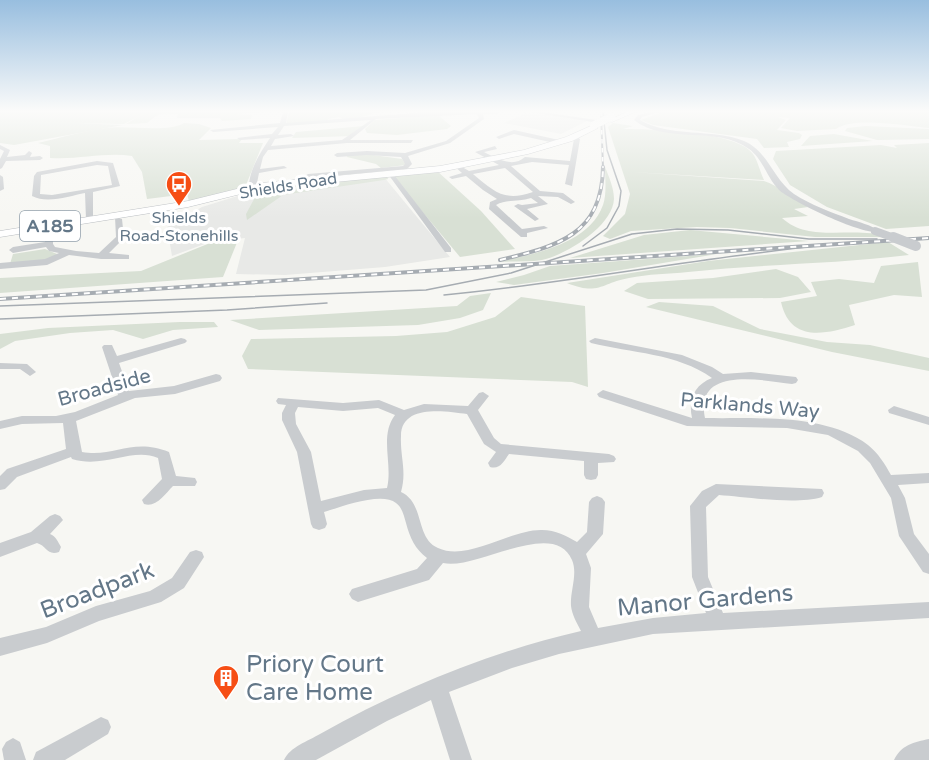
<svg xmlns="http://www.w3.org/2000/svg" width="929" height="760" viewBox="0 0 929 760" font-family="'Varela Round',sans-serif">
<style>
.built{fill:#e8e9e7}
.green{fill:#d8e0d4}
.lines{fill:none;stroke-linecap:round;stroke-linejoin:round}
.major-casing{stroke:#b9bdc1;stroke-width:1}
.minor{fill:#c9cccf;fill-rule:evenodd}
.major{fill:#fff;fill-rule:evenodd}
.tram{stroke:#a6acb2;stroke-width:1.5}
.rail-far1-casing{stroke:#a6acb2;stroke-width:2}
.rail-casing{stroke:#a6acb2;stroke-width:4}
.rail-far1{stroke:#fff;stroke-width:1.5;stroke-dasharray:4.5;stroke-linecap:butt}
.rail{stroke:#fff;stroke-width:2;stroke-dasharray:6;stroke-linecap:butt}
.major-bridge-casing{stroke:#b9bdc1;stroke-width:8;stroke-linecap:butt}
.minor-bridge-far1{stroke:#c9cccf;stroke-width:8}
.minor-bridge{stroke:#c9cccf;stroke-width:10}
.major-bridge{stroke:#fff;stroke-width:8}
.labels{text-anchor:middle;stroke-width:6;stroke-linejoin:round;paint-order:stroke}
.far-street-label{font-size:16px;fill:#637788;stroke:#fff}
.far-poi-label{font-size:16px;fill:#637788;stroke:#fff}
.shield{fill:#fff;stroke:#92a0ac;stroke-width:1.5}
.shield-label{font-size:18px;font-weight:bold;fill:#637788}
.street-label{font-size:20px;fill:#637788;stroke:#fff}
.near-street-label{font-size:24px;fill:#637788;stroke:#fff}
.near-poi-label{font-size:24px;fill:#637788;stroke:#fff;text-anchor:start}
</style>
<rect width="100%" height="100%" fill="#f7f7f3"/>
<g class="built">
<path d="M526 113H536L587 121 561 134 504 123Z"/>
<path d="M384 177 450 257 385 267 285 275 236 274 245 238 210 242 172 256 167 227 202 207 260 189Z"/>
</g>
<g class="green">
<path d="M0 112H266L237 114 252 115 251 119 222 121 220 118H177L178 114C161 114 161 111 147 123L126 124 141 115 124 124 72 123 123 125 14 145 0 143Z"/>
<path d="M289 112H379L347 121 339 117 328 119 327 122 286 125Z"/>
<path d="M662 112H929V128C907 126 853 116 836 129L797 131 781 128 790 118 778 117 786 120 777 130 799 133 802 135 800 139 787 142 789 147 764 148 757 139 653 125 641 120Z"/>
<path d="M438 115 451 126 447 129 397 135 367 133 365 129 375 120Z"/>
<path d="M184 123 199 124 211 128 199 140 242 139 239 143H263L246 185 240 189 189 201 187 194 147 199 142 172 132 156C105 152 78 160 50 158V146L38 143C60 138 83 131 106 128 127 125 168 133 184 123Z"/>
<path d="M613 123 633 126 623 129C649 129 738 131 753 154 758 161 760 172 764 180L632 172 764 181C778 185 794 199 808 207L794 209 808 216 782 218C810 244 855 225 887 237H815L730 228 697 227 631 231 610 239 603 236 625 214 630 194 608 127Z"/>
<path d="M364 126 352 136 292 138 296 132Z"/>
<path d="M866 126 929 129V139L877 140 845 131 847 128Z"/>
<path d="M834 134 873 141 801 146 810 136Z"/>
<path d="M929 143V226L886 229 827 207 790 185 773 159 776 151 881 145 897 148 894 145Z"/>
<path d="M366 154 402 159 406 165 381 168 376 164 347 157 348 155Z"/>
<path d="M605 167C609 177 614 188 614 199 613 226 566 255 542 260 529 262 514 261 500 262 535 253 589 244 603 205 607 193 605 179 605 167Z"/>
<path d="M436 170 481 211 515 249 460 257 391 174Z"/>
<path d="M387 176 388 179 384 180 283 195 247 220 246 214 260 188Z"/>
<path d="M690 230 809 241 570 258 644 235Z"/>
<path d="M238 240 223 277 0 293V278L141 271 210 243Z"/>
<path d="M888 242 909 255C836 264 762 264 688 272 669 274 648 274 629 278 601 283 599 296 567 283L708 261Z"/>
<path d="M45 249 57 254 51 259 10 264 13 254Z"/>
<path d="M717 254 603 273 514 285 496 282 524 275 550 266Z"/>
<path d="M918 262 922 297 894 295 849 305 855 325C824 335 790 342 781 302L817 296 811 282 839 279 874 283 881 266Z"/>
<path d="M776 269 798 277 811 292 780 298 648 299 624 291 637 283 713 278Z"/>
<path d="M491 293 483 310 460 318 418 325 259 330 230 320 457 306 470 296Z"/>
<path d="M521 297 585 306 588 387 572 382 248 369 242 356 251 339 396 336 447 332 495 317Z"/>
<path d="M659 302 713 306 760 329 827 342 870 345 929 358V371L832 352 646 307Z"/>
<path d="M180 322H214L218 327 173 330 143 339 113 330 70 333 15 341 0 349V334L48 328Z"/>
</g>
<g class="lines">
<g class="major-casing">
<g id="major">
<path d="M627 112H635L612 122 607 121Z"/>
<path d="M591 126 598 128 572 141 528 154 440 172 261 189 188 207 0 237V231L188 201 261 183 440 166 524 150 566 137Z"/>
</g>
</g>
<g class="minor">
<path d="M283 112H288L286 123 427 112H499L497 114H483L484 119 450 143 408 156 412 164 407 169 391 171 451 248V252H445L388 174V171L308 178 305 176 308 174 403 166 405 164 401 157 367 155 337 157 334 155 337 153 367 151 405 153 446 141 479 118 477 114 376 119 350 140H413L411 143H347L268 150 263 157 260 169 284 166 287 168 259 173 256 188 249 190C248 171 260 153 270 138L240 140 237 138 272 134 278 127 213 132 210 130 280 123ZM371 120 342 140 271 146 275 139 294 136 291 134 278 135 284 126Z"/>
<path d="M529 112H542L596 120 593 122Z"/>
<path d="M651 112H660L642 117 640 120C671 138 711 128 744 141 768 151 773 179 794 194 811 205 831 212 849 219 859 222 871 225 879 231 868 238 791 201 779 190 767 178 763 159 749 149 717 125 666 145 634 120L638 115Z"/>
<path d="M514 130 559 140 562 142 559 144 514 134 499 139 496 137Z"/>
<path d="M577 137 580 139 572 186 565 184 569 165 532 162 511 166 540 191 563 193 575 202 571 204 558 197 538 196 548 204 527 209 539 219 535 221 514 206 518 204 522 205 538 203 531 198C519 202 507 199 496 205L522 229 544 226 548 228 527 233V237H521L489 209 490 202 497 199 483 190 466 176 452 179 449 177 462 173 454 166 457 164 469 171 499 165 475 152 495 146 497 149 484 152C498 159 513 168 525 157L570 161 574 139ZM505 168 533 192C504 202 495 192 473 174Z"/>
<path d="M0 145 10 150 7 157 25 155 29 151 32 153 30 157 40 156 43 158 40 160 6 161 2 168 0 169V159L4 151 0 149Z"/>
<path d="M97 161 113 163 120 186 93 192V221L86 219 85 193C70 196 47 204 32 196L34 176 37 172ZM97 165 108 166 112 185 52 195 40 194 41 175Z"/>
<path d="M0 175 3 177 4 189 0 191Z"/>
<path d="M115 217 122 219 124 238 109 253 129 255V259H101L69 255 47 265 0 269V263L45 259 59 253 49 251 46 247 13 253 9 250 13 247 45 242V226L49 224 53 226V244L55 247 76 251 99 253 116 237Z"/>
<path d="M181 338 185 339 187 341 185 343 119 363 129 391 174 386 216 374 220 375 222 378 220 381 175 394 135 398 76 421 82 452C114 458 132 437 169 452L176 476 195 478 197 482 195 486H173C165 494 156 508 144 504L142 500 162 479 158 458C132 447 104 469 72 459L71 457 17 477 5 489 0 490V476L7 469 66 449 63 423 22 424 0 429V421L22 416H56L75 412 118 395 102 347 104 345H112L117 356Z"/>
<path d="M595 338 682 355 712 367 723 374 751 372 796 377 798 380 796 383 792 384C761 380 694 366 705 418 756 419 825 413 868 445 878 453 885 464 891 475L929 473V483L898 485 905 498 914 534 929 554V574L923 572 899 536 891 498 870 463 858 451 828 435 787 428 687 426 599 397 597 394 603 390 692 418C688 400 694 385 712 378 677 353 631 353 591 343L589 341Z"/>
<path d="M0 363 27 364 36 372 30 376 20 369H0Z"/>
<path d="M483 392 489 396 478 410 494 438 501 444 609 454 614 456 616 459 614 462 598 463V475L596 479 591 480 586 479 584 475V461L509 454C504 461 500 470 490 467L488 463 496 452 484 444 467 414C445 411 401 404 401 436 400 457 407 471 401 492 425 503 415 538 438 548 468 562 511 529 542 530 556 530 566 536 577 542L587 532 589 502 592 498 597 496 602 498 605 502 603 534 586 554 591 568 589 607 598 628 653 618 706 613 692 577 690 506 702 491 716 484 822 489 824 493 822 497C796 505 747 497 719 495L706 507 708 577 723 613 929 602V618L653 634 559 654 512 668 449 692 472 760H450L431 700 387 721 316 760H284C290 747 308 741 320 734 402 688 490 652 581 631 577 623 572 615 571 606 570 591 578 574 572 560 554 517 476 571 443 563L429 580 358 602 352 599 349 594 352 589 417 569 427 558C415 549 410 538 406 523 404 516 402 507 396 503 382 491 340 507 324 512L327 524 325 528 319 530 313 528 311 524 297 452 282 420V413L286 405 278 404 276 401 278 398 343 403 379 400 404 410 424 404 468 406 479 393ZM298 407 343 411 378 408 395 415C379 436 393 464 387 488L364 490 321 501 311 452 296 424 295 413Z"/>
<path d="M894 406 929 417V425L889 413 888 410Z"/>
<path d="M55 514 60 516 63 520 50 534C56 536 58 542 61 547L59 552C47 556 47 546 37 543L0 557V543L31 532 50 516Z"/>
<path d="M196 550 202 552 204 557 184 588 161 602 99 621 47 643 0 656V638L46 627 96 606 150 591 172 578 190 552Z"/>
<path d="M101 717 108 720 111 727 108 734 65 760H33L36 752Z"/>
<path d="M13 738 20 742 26 760H4L2 749 6 742Z"/>
<path d="M929 739V760H894C901 745 914 742 929 739Z"/>
</g>
<use href="#major" class="major"/>
<g class="tram">
<path d="M583 246 607 228 619 206 621 191 607 150 603 112"/>
<path d="M444 295C569 283 692 259 816 246"/>
<path d="M0 306 426 290 511 273 632 234 677 229 728 230 809 239H877"/>
<path d="M0 319 227 310 327 303"/>
</g>
<g class="rail-far1-casing">
<path id="rail-far1" d="M601 112 603 168"/>
</g>
<g class="rail-casing">
<g id="rail">
<path d="M500 260C558 246 602 235 603 167"/>
<path d="M0 299 929 238"/>
</g>
</g>
<use href="#rail-far1" class="rail-far1"/>
<use href="#rail" class="rail"/>
<g class="major-bridge-casing">
<path id="major-bridge" d="M594 125 611 117"/>
</g>
<path class="minor-bridge-far1" d="M875 231 897 239"/>
<path class="minor-bridge" d="M893 237 916 246"/>
<use href="#major-bridge" class="major-bridge"/>
</g>
<linearGradient id="sky" x2="0" y2="1"><stop stop-color="#98bedf"/><stop offset="0.51" stop-color="#fbfbfa"/><stop offset="1" stop-color="#fbfbfa" stop-opacity="0"/></linearGradient>
<rect width="929" height="218" fill="url(#sky)"/>
<defs>
<g id="bus-pin" transform="scale(1.35)"><path d="M0 17L-7.5 6A9.5 9.5 0 1 1 7.5 6Z" fill="#f64e15" stroke="#fff"/><path d="M-5-6H5V4H4V6H2V4H-2V6H-4V4H-5ZM-3.5-4V0h7V-4ZM-3.5 1.2v1.5H-2V1.2ZM2 1.2v1.5H3.5V1.2Z" fill="#fff"/></g>
<g id="building-pin" transform="scale(1.35)"><path d="M0 17L-7.5 6A9.5 9.5 0 1 1 7.5 6Z" fill="#f64e15" stroke="#fff"/><path d="M-4-6H4V6H1V3H-1V6H-4ZM-2.5-4.3h1.7v1.8h-1.7ZM.8-4.3h1.7v1.8H.8ZM-2.5-1h1.7V.8h-1.7ZM.8-1h1.7V.8H.8Z" fill="#fff"/></g>
</defs>
<g fill-rule="evenodd">
<use href="#bus-pin" x="179" y="184"/>
<use href="#building-pin" x="226" y="678"/>
</g>
<g class="labels">
<g class="far-street-label">
<text transform="translate(288 185) rotate(-9)" y="6">Shields Road</text>
</g>
<g class="far-poi-label">
<text x="179" y="223">Shields<tspan x="179" dy="18">Road-Stonehills</tspan></text>
</g>
<rect class="shield" x="20" y="211" width="60" height="30" rx="4.5"/>
<g class="shield-label">
<text x="50" y="232">A185</text>
</g>
<g class="street-label">
<text transform="translate(104 387) rotate(-15)" y="7">Broadside</text>
<text transform="translate(750 405) rotate(5)" y="7">Parklands Way</text>
</g>
<g class="near-street-label">
<text transform="translate(97 590) rotate(-21)" y="8">Broadpark</text>
<text transform="translate(705 600) rotate(-5)" y="8">Manor Gardens</text>
</g>
<g class="near-poi-label">
<text x="246" y="672">Priory Court<tspan x="246" dy="28">Care Home</tspan></text>
</g>
</g>
</svg>
